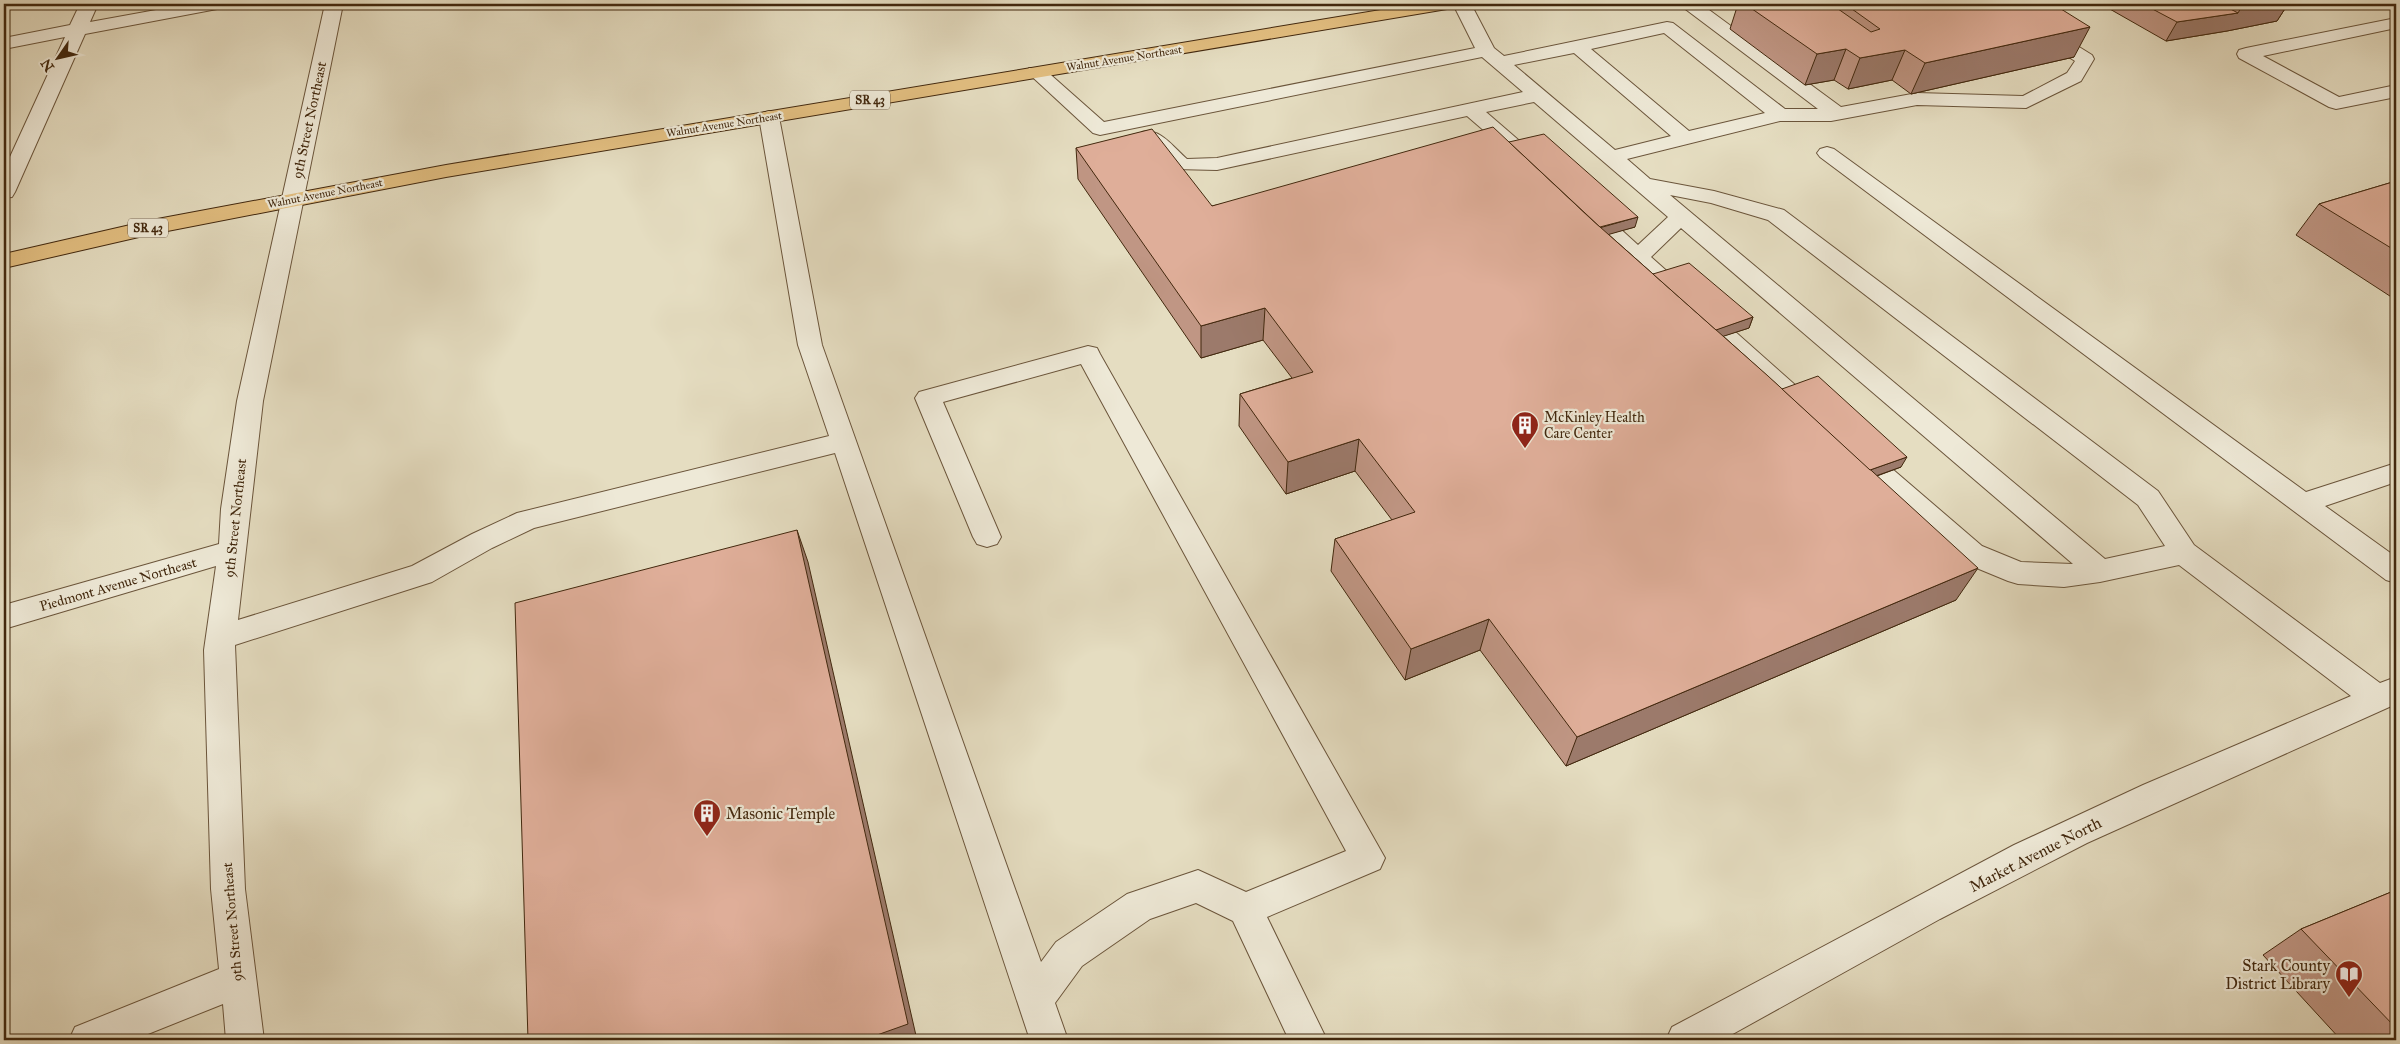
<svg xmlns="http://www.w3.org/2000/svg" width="2400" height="1044" viewBox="0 0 2400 1044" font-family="'IM FELL Great Primer',serif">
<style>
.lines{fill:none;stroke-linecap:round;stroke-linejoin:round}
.minor-casing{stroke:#6b553b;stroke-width:2}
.major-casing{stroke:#42280e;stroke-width:2}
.minor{fill:#eee9d7;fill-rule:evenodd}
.major{fill:#e2be80;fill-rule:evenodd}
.wall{fill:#c09684;stroke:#42280e}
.shaded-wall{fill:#9c7a6b;stroke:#42280e}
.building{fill:#dfae99;stroke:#42280e}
.labels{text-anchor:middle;stroke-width:4.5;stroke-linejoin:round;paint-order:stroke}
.far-street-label{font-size:11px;fill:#42280e;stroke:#eee9d7}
.shield{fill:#eee9d7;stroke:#76624a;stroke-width:1}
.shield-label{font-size:12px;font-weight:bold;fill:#42280e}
.street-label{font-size:14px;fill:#42280e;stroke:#eee9d7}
.poi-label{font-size:14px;fill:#42280e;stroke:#eee9d7;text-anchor:start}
.near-poi-label{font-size:16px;fill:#42280e;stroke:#eee9d7;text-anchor:start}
.near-street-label{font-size:16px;fill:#42280e;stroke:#eee9d7}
</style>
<rect width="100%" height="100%" fill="#e5ddc1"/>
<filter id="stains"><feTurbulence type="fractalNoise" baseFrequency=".004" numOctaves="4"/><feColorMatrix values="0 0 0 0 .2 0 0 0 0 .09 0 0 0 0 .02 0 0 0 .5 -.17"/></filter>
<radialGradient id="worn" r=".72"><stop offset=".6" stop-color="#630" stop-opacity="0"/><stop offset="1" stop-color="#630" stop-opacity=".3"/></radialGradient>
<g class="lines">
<g class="minor-casing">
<g id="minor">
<path d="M80 4H98L90 22 189 4H226L223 8 217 9 85 34 15 192 12 197 4 198V170L65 37 4 49V38L70 25Z"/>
<path d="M325 4H343L263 401 238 620 412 566 472 534 517 513 829 436 798 345 759 117 762 113 769 111 776 113 779 117 822 345 1041 962 1056 942 1127 894 1198 870 1246 892 1346 851 1081 364 943 402 1001 537 997 544 987 547 977 544 973 537 915 398 919 392 1088 346 1097 348 1100 354 1385 858 1380 869 1267 917 1327 1040H1289L1233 921 1196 903 1150 919 1082 966 1055 1003 1068 1040H1030L835 453 534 528 492 548 432 582 235 645 245 889 264 1040H226L223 1004 133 1040H69L75 1027 219 969 211 889 204 650 216 566 4 629V605L219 544 221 509 237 401Z"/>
<path d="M1453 4H1471L1494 48 1504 56 1667 22 1673 23 1785 109H1818L1684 8 1681 4H1701L1841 107 1917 93 2023 96 2067 73 2075 61 1992 8 1989 4H2010L2092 55 2094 59 2081 81 2026 108 1917 105 1831 121H1780L1627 159 1650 179 1714 191 1784 210 2158 491 2194 545 2380 683 2396 677V704L2087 843 1940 919 1722 1040H1666L1672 1027 2014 845 2143 785 2351 696 2179 565 2100 582 2064 587 2018 584 2008 581 1962 562 1844 457 1840 450 1844 443 1853 441 1862 443 1982 546 2021 562 2073 564 1681 228 1651 257 1820 407 1824 413 1820 419 1811 422 1802 419 1577 214 1574 209 1577 204 1585 203 1593 204 1638 245 1668 217 1534 102 1486 112 1545 163 1548 167 1545 171 1538 173 1531 171 1467 116 1217 170 1175 169 1139 136 1142 132C1160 127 1174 148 1187 159L1217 158 1523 92 1482 57 1100 135 1093 133 1027 72 1029 68H1043L1104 122 1475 48ZM1664 33 1765 113 1689 131 1591 49ZM1574 53 1671 136 1615 150 1514 65ZM1670 195 1711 203 1768 220 2138 505 2165 546 2105 559Z"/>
<path d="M2396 18V28L2263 56 2339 97 2396 85V97L2336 109 2329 107 2239 58 2237 54 2239 50 2246 48Z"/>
<path d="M1827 147 1834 149 2306 492 2396 463V482L2325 506 2396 557V583L2386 580 1820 157 1817 153 1820 149Z"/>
</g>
</g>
<g class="major-casing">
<path id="major" d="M1417 4H1456L1453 8 1447 9 446 177 152 234 4 268V254L152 220 446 165Z"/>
</g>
<use href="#minor" class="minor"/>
<use href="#major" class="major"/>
</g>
<g class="wall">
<path d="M1738 4H2053L2074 57 1911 94 1892 80 1848 89 1834 80 1805 85 1730 29Z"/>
<path d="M2101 4H2288L2277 21 2227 31 2166 41Z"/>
<path d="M1509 142 1635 227 1608 234 1653 274 1753 317 1749 328 1723 336 1782 389 1901 467 1877 476 1956 600 1566 766 1480 650 1405 680 1331 571 1335 539 1392 520 1355 471 1286 494 1239 426 1240 394 1292 378 1263 340 1201 358 1078 179 1076 148 1212 206Z"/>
<path d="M2396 181V300L2296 235 2319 204Z"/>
<path d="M2396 890V1040H2341L2263 955 2301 929Z"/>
</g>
<g class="shaded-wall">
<path d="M2255 4H2288L2277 21 2227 31 2166 41 2177 22 2238 13 2242 6Z"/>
<path d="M2090 27 2074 57 1911 94 1925 63Z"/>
<path d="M1846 49 1834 80 1805 85 1817 54Z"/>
<path d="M1905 50 1892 80 1848 89 1860 58Z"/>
<path d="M1638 217 1635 227 1575 244 1578 234Z"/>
<path d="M1265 308 1263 340 1201 358V326Z"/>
<path d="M1753 317 1749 328 1687 348 1691 338Z"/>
<path d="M1359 439 1355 471 1286 494 1288 462Z"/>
<path d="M1907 457 1901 467 1839 489 1844 479Z"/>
<path d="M797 530 808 562 917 1040H863Z"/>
<path d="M1978 568 1956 600 1566 766 1577 737Z"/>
<path d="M1489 619 1480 650 1405 680 1411 649Z"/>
</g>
<g class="building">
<path d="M1745 4H1831L1871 32 1880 29 1845 4H2053L2090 27 1925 63 1905 50 1860 58 1846 49 1817 54Z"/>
<path d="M2143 4H2221L2238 13 2177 22Z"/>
<path d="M2237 4H2255L2242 6Z"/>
<path d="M1493 127 1591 219 1768 376 1978 568 1577 737 1489 619 1411 649 1335 539 1415 512 1359 439 1288 462 1240 394 1313 372 1265 308 1201 326 1076 148 1152 129 1212 206Z"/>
<path d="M1544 134 1638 217 1600 227 1509 142Z"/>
<path d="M2396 181V251L2319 204Z"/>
<path d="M1689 263 1753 317 1716 330 1653 274Z"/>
<path d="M1818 376 1907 457 1870 470 1782 389Z"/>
<path d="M797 530 908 1024 863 1040H528L515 603Z"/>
<path d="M2396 890V1028L2301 929Z"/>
</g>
<defs>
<g id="building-pin" transform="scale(1.4375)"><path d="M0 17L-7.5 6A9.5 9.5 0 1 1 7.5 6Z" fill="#8f2418" stroke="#eee9d7"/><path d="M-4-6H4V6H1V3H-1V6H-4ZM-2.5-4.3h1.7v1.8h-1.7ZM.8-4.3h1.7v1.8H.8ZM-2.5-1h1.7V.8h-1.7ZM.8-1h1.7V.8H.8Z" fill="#fff"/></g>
<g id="library-pin" transform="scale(1.4375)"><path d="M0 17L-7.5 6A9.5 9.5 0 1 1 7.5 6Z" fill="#8f2418" stroke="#eee9d7"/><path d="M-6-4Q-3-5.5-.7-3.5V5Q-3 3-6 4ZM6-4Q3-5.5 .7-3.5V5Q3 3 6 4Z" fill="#fff"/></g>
</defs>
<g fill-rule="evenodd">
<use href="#building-pin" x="1525" y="425"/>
<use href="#building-pin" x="707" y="813"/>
<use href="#library-pin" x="2349" y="974"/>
</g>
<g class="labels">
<g class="far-street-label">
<text transform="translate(1124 58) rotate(-9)" y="4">Walnut Avenue Northeast</text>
<text transform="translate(724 124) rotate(-9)" y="4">Walnut Avenue Northeast</text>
<text transform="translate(325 193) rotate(-11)" y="4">Walnut Avenue Northeast</text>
</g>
<g class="shield">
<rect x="850" y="90.5" width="40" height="19" rx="4"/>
<rect x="128" y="218.5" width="40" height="19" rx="4"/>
</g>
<g class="shield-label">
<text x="870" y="104">SR 43</text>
<text x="148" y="232">SR 43</text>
</g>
<g class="street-label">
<text transform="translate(309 120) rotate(-78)" y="5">9th Street Northeast</text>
<text transform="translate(235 518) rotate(-84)" y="5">9th Street Northeast</text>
<text transform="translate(118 584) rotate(-16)" y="5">Piedmont Avenue Northeast</text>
<text transform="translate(232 922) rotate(-95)" y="5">9th Street Northeast</text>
</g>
<g class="poi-label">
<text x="1544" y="422">McKinley Health<tspan x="1544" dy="16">Care Center</tspan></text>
</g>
<g class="near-poi-label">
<text x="726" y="819">Masonic Temple</text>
<text x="2330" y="971" text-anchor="end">Stark County<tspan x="2330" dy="18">District Library</tspan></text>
</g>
<g class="near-street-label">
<text transform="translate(2035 854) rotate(-27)" y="6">Market Avenue North</text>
</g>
</g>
<rect width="2400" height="1044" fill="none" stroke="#e5ddc1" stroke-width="20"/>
<rect x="5" y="5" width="2390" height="1034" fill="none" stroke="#42280e" stroke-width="2.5"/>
<rect x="10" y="10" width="2380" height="1024" fill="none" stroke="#42280e"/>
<g transform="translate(58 58) rotate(236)" stroke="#eee9d7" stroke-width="4" paint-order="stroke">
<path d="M0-4L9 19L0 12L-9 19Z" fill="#42280e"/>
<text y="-8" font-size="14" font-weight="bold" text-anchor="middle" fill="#42280e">N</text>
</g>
<rect width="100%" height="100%" filter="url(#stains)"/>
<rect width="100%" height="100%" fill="url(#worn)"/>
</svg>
